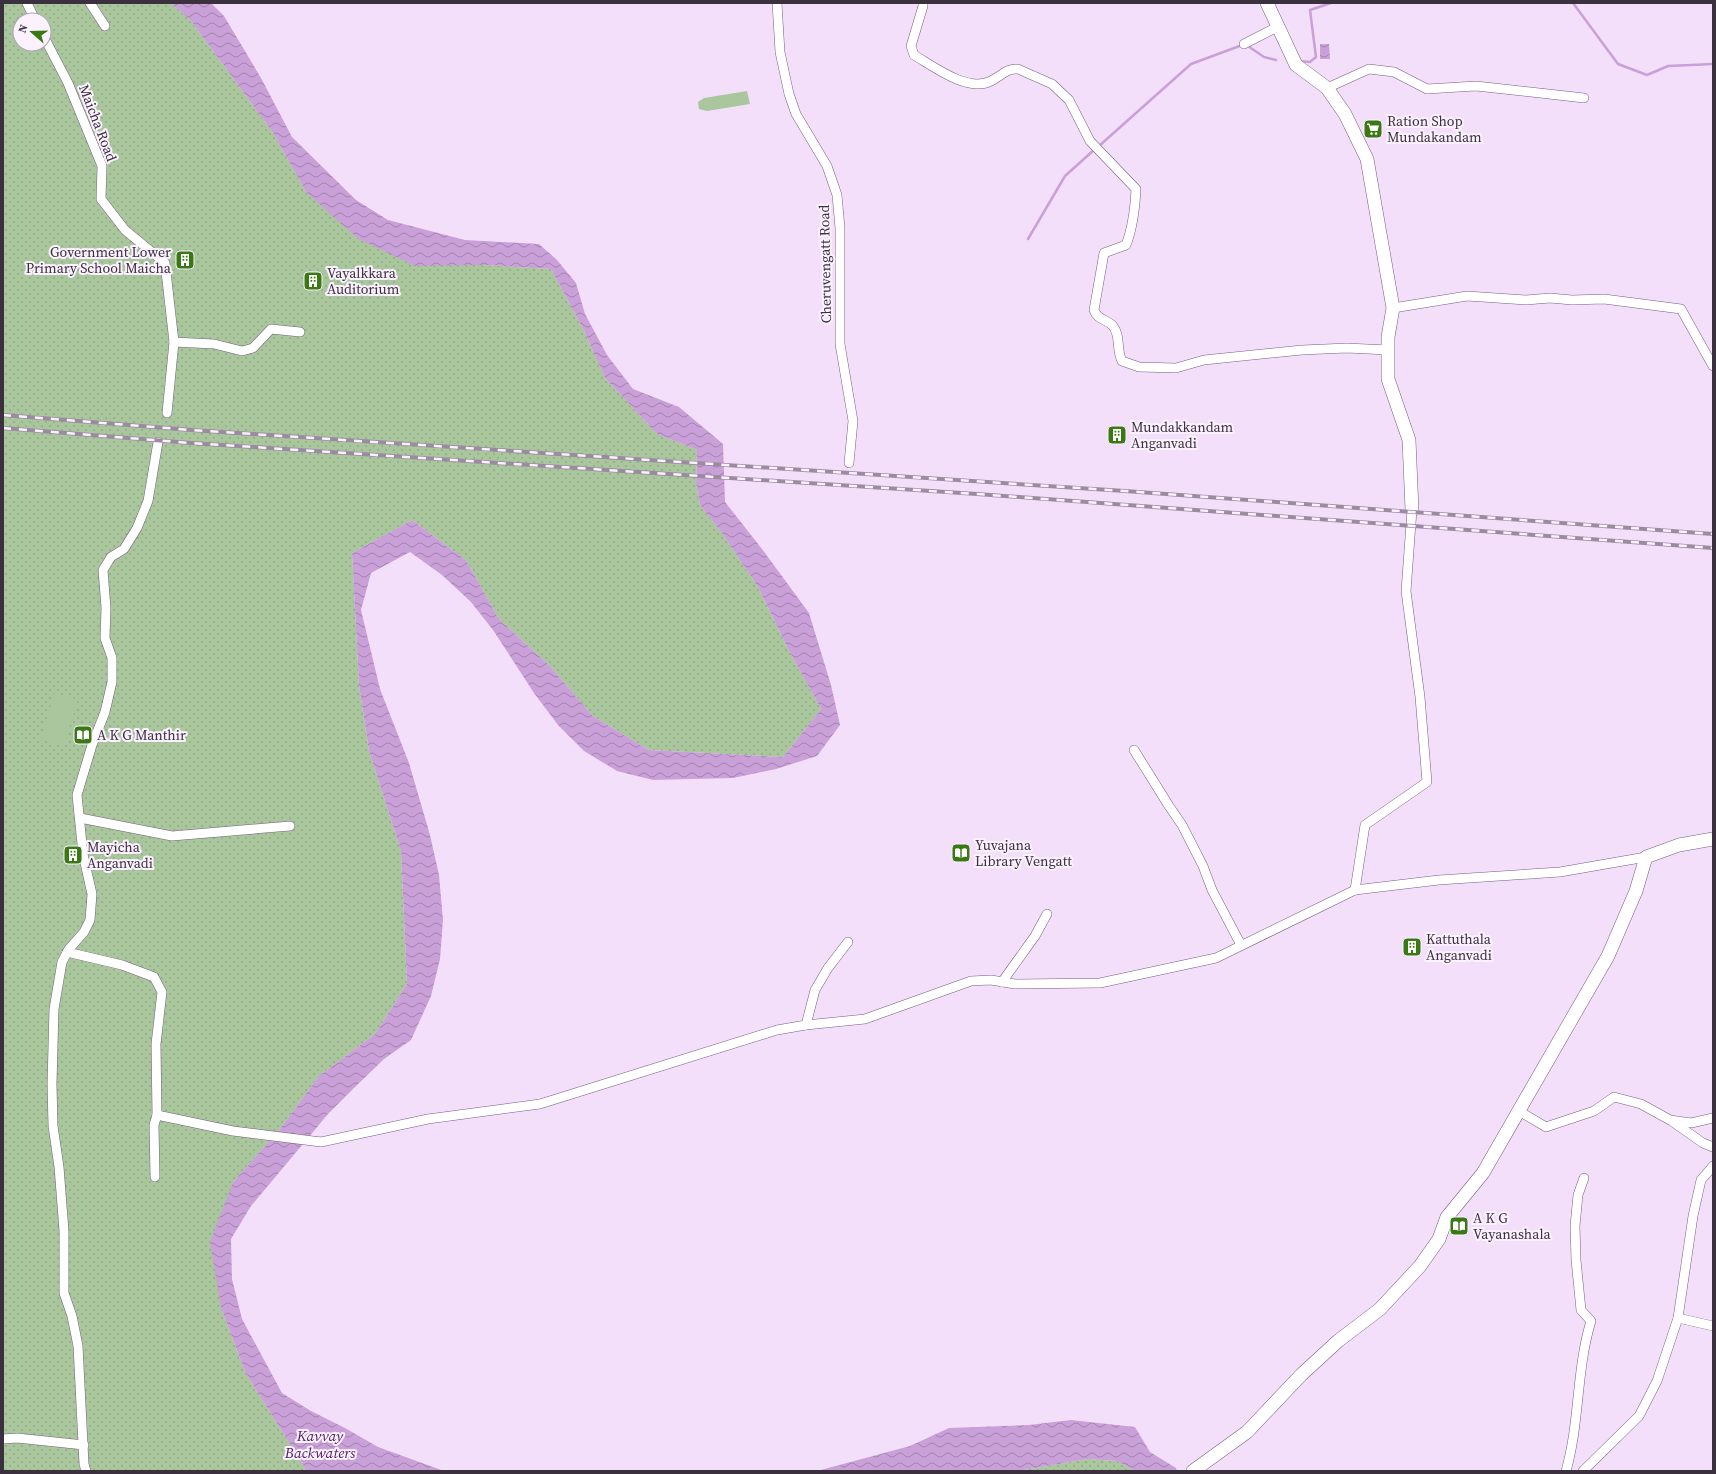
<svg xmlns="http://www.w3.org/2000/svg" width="1716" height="1474" viewBox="0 0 1716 1474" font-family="'Source Serif 4',serif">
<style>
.grass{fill:url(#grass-dots);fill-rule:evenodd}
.park{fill:#a9c69d}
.water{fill:url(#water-waves)}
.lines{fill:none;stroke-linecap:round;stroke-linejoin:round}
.stream{stroke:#c9a0d8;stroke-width:2.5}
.street-casing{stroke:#755f7d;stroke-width:10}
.secondary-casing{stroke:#755f7d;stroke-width:14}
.street{stroke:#fff;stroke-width:9}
.secondary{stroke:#fff;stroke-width:13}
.rail-casing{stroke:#9b8ba0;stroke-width:4}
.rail{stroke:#fbf1ff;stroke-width:2.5;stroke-dasharray:8;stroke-linecap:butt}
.labels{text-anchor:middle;stroke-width:4;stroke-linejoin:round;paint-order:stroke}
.poi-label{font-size:14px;fill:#3a303e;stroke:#fbf1ff;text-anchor:start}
.street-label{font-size:14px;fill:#3a303e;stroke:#fbf1ff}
.water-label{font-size:15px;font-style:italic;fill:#542265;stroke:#fbf1ff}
</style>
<defs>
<pattern id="grass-dots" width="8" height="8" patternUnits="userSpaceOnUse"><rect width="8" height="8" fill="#a9c69d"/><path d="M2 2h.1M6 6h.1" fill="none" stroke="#92aa88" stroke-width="1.8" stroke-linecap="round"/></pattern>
<pattern id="water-waves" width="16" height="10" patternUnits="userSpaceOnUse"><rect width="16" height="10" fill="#c9a0d8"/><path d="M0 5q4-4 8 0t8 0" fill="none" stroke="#a483b1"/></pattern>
</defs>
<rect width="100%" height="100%" fill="#f4dffb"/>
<g class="grass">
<path d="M3 3H171L191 21 273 133 306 192 484 265 551 269 584 331 605 378 657 434 697 450 696 484 700 505 721 532 758 587 788 649 821 709 783 757 649 750 593 716 550 666 499 619 466 560 412 520 352 553 359 685 369 751 401 851 407 984 375 1034 319 1076 279 1130 233 1182 221 1308 245 1372 306 1470 308 1471H3ZM20 20H44V44H20Z"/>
<path d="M1088 1459 1117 1461 1135 1471H1018Z"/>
</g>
<g class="park">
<path d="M747 91 750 104 707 111 699 109 698 102 704 98Z"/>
<path d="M54 693 78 700 64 746 41 740Z"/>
</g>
<g class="water">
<path d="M171 3H211L224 16 261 78 292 137 356 200 388 220 465 240 539 244 557 260 576 283 585 314 607 355 633 389 679 407 723 444 725 502 762 549 809 613 831 685 840 725 817 756 776 769 733 778 653 780 617 771 584 751 558 725 534 693 493 630 471 602 442 575 410 552 371 573 361 610 380 689 409 763 430 835 439 875 443 920 440 959 431 996 411 1040 384 1059 354 1088 328 1114 251 1206 231 1239 232 1279 242 1319 282 1393 311 1411 345 1428 378 1447 444 1471 306 1470 245 1372 221 1308 210 1242 233 1182 279 1130 319 1076 375 1034 407 984 401 851 369 751 359 685 352 553 412 520 466 560 499 619 550 666 593 716 649 750 783 757 821 709 788 649 758 587 721 532 700 505 696 484 697 450 657 434 605 378 584 331 551 269 484 265 415 266 357 238 306 192 273 133 191 21Z"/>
<path d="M1320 44H1329L1330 59H1320Z"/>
<path d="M1071 1420 1135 1427 1150 1452 1176 1468 1177 1471H1135L1117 1461 1088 1459 1018 1471H817L910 1446 949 1428 1029 1425Z"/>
</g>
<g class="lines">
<g class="stream">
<path d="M1573 3 1618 64 1647 75 1668 66 1713 64"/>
<path d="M1299 61 1310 62 1316 57 1310 10 1331 3"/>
<path d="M1099 146 1191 64 1245 44 1264 57 1276 60"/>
<path d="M1028 239 1065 176 1095 149"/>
</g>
<g class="street-casing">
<g id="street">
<path d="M27 3 35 20"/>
<path d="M90 3 105 26"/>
<path d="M777 3 780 52 789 94 796 114 827 166 837 195 840 228V344L853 421 849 463"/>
<path d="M923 3V6L911 46 914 55C933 66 968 93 991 81 1001 76 1007 68 1018 69L1052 84 1069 100 1090 141 1136 189C1135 209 1133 227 1126 245L1104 253 1094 310C1097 320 1107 319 1113 326 1121 336 1116 350 1122 361L1139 367 1176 368 1204 360 1302 350 1347 348 1388 350"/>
<path d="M44 37 68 83 102 166 101 199 125 230 165 263 174 342 167 413"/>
<path d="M1244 44 1277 27"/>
<path d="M1327 88 1369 69 1394 72 1427 89 1476 86 1584 98"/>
<path d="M1393 308 1467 296 1526 300 1550 298 1572 300 1604 299 1681 309 1713 366"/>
<path d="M174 342 214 344 242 351 253 348 271 329 300 332"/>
<path d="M1134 750 1169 806 1182 825 1203 866 1212 890 1241 945"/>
<path d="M80 818 172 836 290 826"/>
<path d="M1355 890 1365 825 1427 782 1420 697 1406 591 1412 510"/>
<path d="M67 952 122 965 154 977 162 992 156 1044 157 1115 154 1125 155 1177"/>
<path d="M1002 982 1035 936 1047 914"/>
<path d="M806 1025 865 1019 971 981 991 980 1015 984 1100 983 1216 958 1355 890 1439 880 1560 872 1646 857"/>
<path d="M1519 1111 1546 1127 1594 1111 1614 1097 1641 1104 1670 1120 1691 1123 1713 1118"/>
<path d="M157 1115 233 1131 321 1142 428 1119 540 1104 777 1030 806 1025 815 990 828 968 848 942"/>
<path d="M1673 1122 1703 1143 1713 1147"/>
<path d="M1678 1318 1713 1326"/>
<path d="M3 1439 17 1438 84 1445"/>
<path d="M86 1471 84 1464 78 1346 72 1316 64 1293V1231L59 1167 53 1126 52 1084 54 1009 62 962 69 949 84 932 90 920 92 894 83 854 77 795 92 745 105 712 112 682V658L105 638 106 608 103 570 111 557 124 549 137 528 148 501 158 442"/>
<path d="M1566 1471C1580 1422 1576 1370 1591 1321L1581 1310 1576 1260 1575 1226 1578 1195 1584 1178"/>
<path d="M1583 1471 1639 1416 1657 1381 1678 1318 1693 1216 1701 1180 1713 1166"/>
</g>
</g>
<g class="secondary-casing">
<g id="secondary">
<path d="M1267 3 1296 65 1327 88 1345 114 1367 159 1393 308 1388 337V379L1409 440 1412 510"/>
<path d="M1193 1471 1247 1432 1301 1375 1338 1341 1380 1309 1420 1266 1439 1239 1447 1217 1483 1173 1608 956 1636 891 1646 857 1679 845 1713 839"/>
</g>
</g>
<use href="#street" class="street"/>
<use href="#secondary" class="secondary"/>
<g class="rail-casing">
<g id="rail">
<path d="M3 415 191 430 1125 491 1713 534"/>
<path d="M3 428 191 443 977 494 1713 548"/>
</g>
</g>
<use href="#rail" class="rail"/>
</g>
<defs>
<g id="supermarket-square" transform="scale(1)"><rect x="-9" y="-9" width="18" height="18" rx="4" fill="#397813" stroke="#fbf1ff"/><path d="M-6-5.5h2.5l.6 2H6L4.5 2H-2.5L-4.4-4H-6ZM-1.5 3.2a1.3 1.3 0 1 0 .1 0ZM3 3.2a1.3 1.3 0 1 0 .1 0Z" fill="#fff"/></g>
<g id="building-square" transform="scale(1)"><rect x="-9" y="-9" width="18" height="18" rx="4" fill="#397813" stroke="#fbf1ff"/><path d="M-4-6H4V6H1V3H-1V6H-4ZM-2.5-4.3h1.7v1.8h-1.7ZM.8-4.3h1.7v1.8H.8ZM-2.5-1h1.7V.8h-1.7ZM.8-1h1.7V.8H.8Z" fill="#fff"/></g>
<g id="library-square" transform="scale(1)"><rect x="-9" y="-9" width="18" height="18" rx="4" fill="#397813" stroke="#fbf1ff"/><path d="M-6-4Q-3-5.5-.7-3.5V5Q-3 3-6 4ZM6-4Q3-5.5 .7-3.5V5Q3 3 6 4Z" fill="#fff"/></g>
</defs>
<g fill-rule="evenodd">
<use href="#supermarket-square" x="1373" y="129"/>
<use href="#building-square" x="185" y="260"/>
<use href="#building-square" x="313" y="281"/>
<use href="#building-square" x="1117" y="435"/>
<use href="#library-square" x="83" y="735"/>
<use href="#library-square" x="961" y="853"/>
<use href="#building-square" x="73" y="855"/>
<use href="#building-square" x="1412" y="947"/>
<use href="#library-square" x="1459" y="1226"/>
</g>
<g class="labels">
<g class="poi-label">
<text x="1387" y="126">Ration Shop<tspan x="1387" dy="16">Mundakandam</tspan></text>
<text x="171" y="257" text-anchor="end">Government Lower<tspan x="171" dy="16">Primary School Maicha</tspan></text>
<text x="327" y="278">Vayalkkara<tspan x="327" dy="16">Auditorium</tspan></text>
<text x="1131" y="432">Mundakkandam<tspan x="1131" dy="16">Anganvadi</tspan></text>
<text x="97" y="740">A K G Manthir</text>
<text x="975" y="850">Yuvajana<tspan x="975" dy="16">Library Vengatt</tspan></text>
<text x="87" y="852">Mayicha<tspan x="87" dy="16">Anganvadi</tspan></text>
<text x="1426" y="944">Kattuthala<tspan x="1426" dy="16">Anganvadi</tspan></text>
<text x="1473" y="1223">A K G<tspan x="1473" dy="16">Vayanashala</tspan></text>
</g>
<g class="street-label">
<text transform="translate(98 123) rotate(69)" y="5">Maicha Road</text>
<text transform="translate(825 264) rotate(-91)" y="5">Cheruvengatt Road</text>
</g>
<g class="water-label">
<text x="320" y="1441">Kavvay<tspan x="320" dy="17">Backwaters</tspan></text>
</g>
</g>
<rect width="1716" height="1474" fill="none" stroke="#3a303e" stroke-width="8"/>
<g transform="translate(32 32) rotate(290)"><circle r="19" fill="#fbf1ff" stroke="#aea4b2"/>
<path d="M0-3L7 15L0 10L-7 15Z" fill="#397813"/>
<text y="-6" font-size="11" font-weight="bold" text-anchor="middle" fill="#3a303e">N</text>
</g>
</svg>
